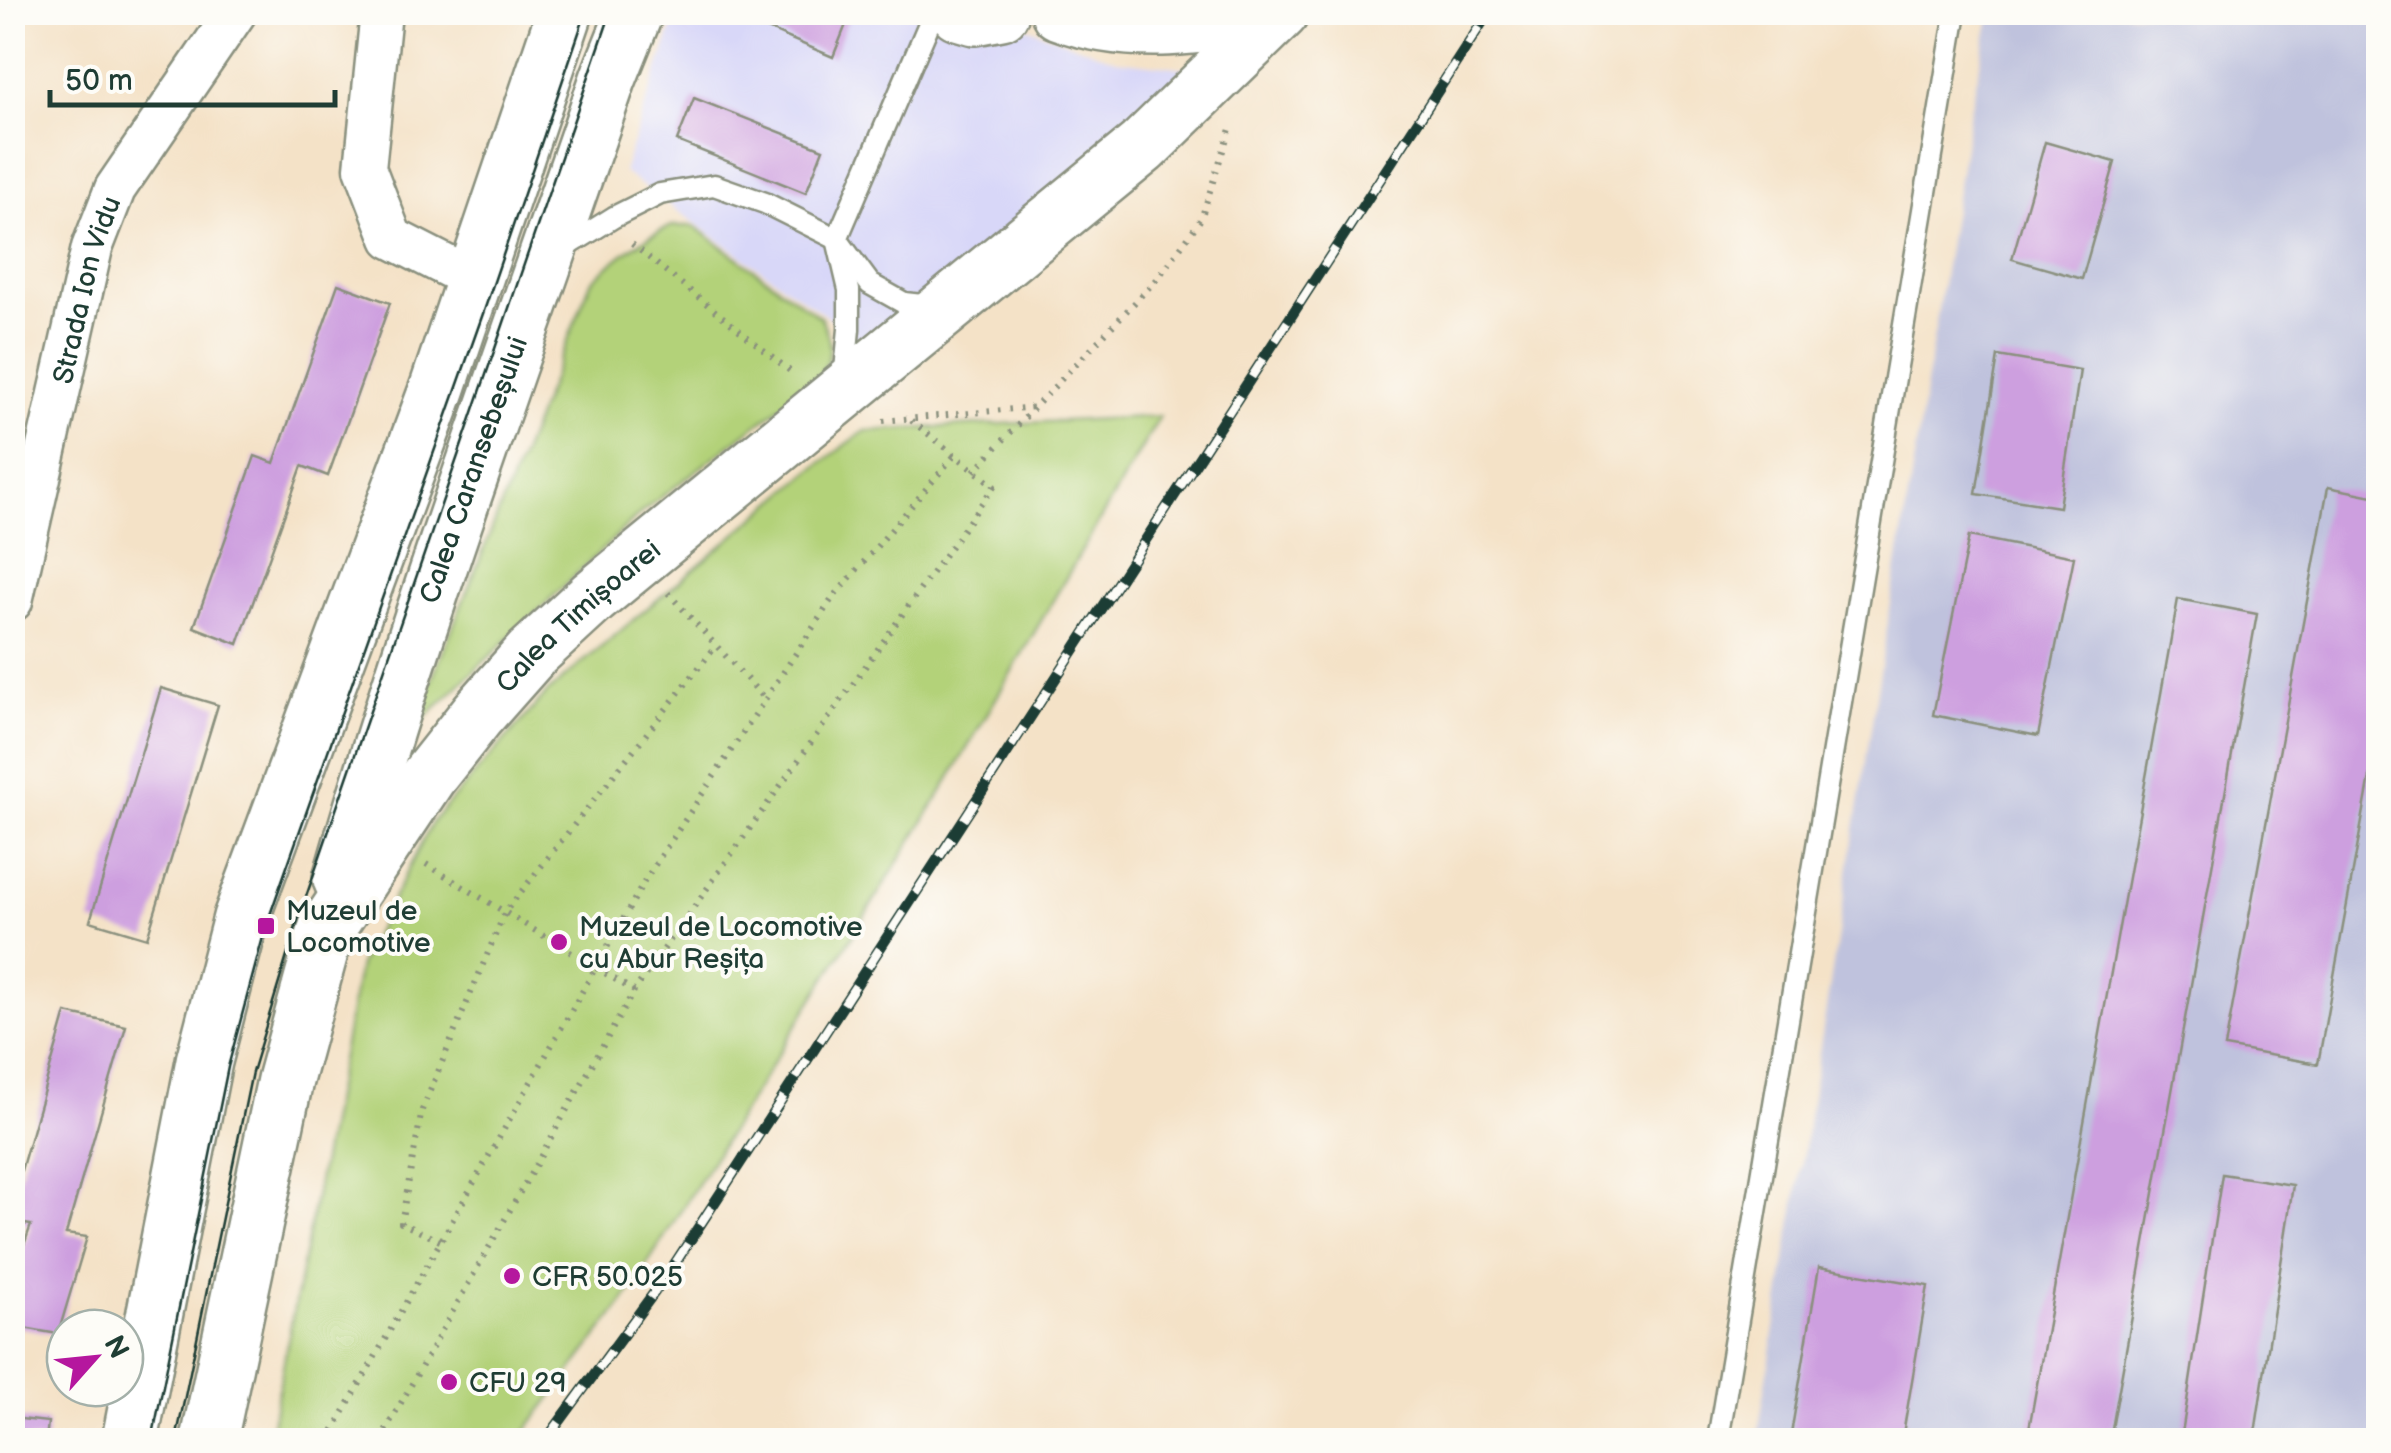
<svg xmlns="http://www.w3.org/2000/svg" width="2391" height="1453" viewBox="0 0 2391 1453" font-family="'Balsamiq Sans',sans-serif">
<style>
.built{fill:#d8d7f8}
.industrial{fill:#bfc2dd}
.green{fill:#b3d279;stroke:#698856;stroke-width:2.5}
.building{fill:#cd9fdf}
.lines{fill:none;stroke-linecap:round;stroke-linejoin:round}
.lane-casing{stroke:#8a907e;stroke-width:25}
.street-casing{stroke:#8a907e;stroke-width:45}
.primary-casing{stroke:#8a907e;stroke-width:60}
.path{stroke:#8a907e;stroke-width:6;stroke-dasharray:2.5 8;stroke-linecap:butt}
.lane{stroke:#fff;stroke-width:20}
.street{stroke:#fff;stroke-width:40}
.primary{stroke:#fff;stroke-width:55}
.tram{stroke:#1f3d34;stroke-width:2.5}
.rail-casing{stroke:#1f3d34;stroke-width:11}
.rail{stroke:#fdfcf7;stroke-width:8;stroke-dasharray:22;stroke-linecap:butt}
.poi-dot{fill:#b5179e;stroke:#fdfcf7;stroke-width:4}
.labels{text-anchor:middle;stroke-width:8;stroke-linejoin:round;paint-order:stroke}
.street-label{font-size:28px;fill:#1f3d34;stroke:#fdfcf7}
.poi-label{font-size:28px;fill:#1f3d34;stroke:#fdfcf7;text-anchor:start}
</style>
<rect width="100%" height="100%" fill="#fdfcf7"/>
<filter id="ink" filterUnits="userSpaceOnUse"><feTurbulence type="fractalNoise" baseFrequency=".01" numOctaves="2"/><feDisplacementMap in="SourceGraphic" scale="20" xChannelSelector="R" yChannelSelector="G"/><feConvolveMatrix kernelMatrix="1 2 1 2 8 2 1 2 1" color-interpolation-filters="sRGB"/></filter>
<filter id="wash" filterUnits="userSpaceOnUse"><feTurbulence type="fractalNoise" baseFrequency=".0048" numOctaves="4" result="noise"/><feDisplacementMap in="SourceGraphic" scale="40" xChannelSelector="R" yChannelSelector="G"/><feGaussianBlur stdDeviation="2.25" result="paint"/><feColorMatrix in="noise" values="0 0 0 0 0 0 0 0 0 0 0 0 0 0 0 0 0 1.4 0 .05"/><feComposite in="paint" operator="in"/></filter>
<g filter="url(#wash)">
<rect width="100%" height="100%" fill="#f4e2c7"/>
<path class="built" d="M677 13H946L1010 21 1116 60 1201 70 867 345 623 172Z"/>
<path class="industrial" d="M1991 13H2378V1440H1757L1970 110Z"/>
<g class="green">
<path d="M672 226H694L821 318C832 341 834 356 818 378L642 512 411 731 591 282C616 258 640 239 672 226Z"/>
<path d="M1160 416 940 795 625 1300 519 1440H269L359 965 433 821 549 691 813 469 865 431Z"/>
</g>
<g id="blocks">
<g class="building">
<path d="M728 12H851L833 57Z"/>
<path d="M694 98 823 149 806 193 677 141Z"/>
<path d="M2045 142 2115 162 2082 279 2012 259Z"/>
<path d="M338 284 390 303 328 476 302 466 238 644 194 627 255 456 274 463Z"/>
<path d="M1998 356 2080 370 2059 507 1976 494Z"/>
<path d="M2328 487 2378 497V733L2318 1064 2225 1047Z"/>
<path d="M1969 536 2074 557 2038 736 1933 715Z"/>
<path d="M2178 599 2257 614 2110 1440H2027Z"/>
<path d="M161 688 218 705 147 938 90 921Z"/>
<path d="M66 1013 126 1026 66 1234 87 1237 58 1334 12 1326V1279L31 1225 12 1222V1202Z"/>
<path d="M2222 1174 2293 1185 2254 1440H2181Z"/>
<path d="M1819 1267 1928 1286 1902 1440H1790Z"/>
<path d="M12 1418 48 1422 46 1440H12Z"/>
</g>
</g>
</g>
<g filter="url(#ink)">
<use href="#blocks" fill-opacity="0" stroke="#8a907e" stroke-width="2.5"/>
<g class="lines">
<g class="lane-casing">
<g id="lane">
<path d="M561 250 614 217 660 194 714 185 765 203 837 239 870 284 904 303 931 306"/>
<path d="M844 381 849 329V290L837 239 934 12"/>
<path d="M1718 1440 1956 12"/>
</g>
</g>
<g class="street-casing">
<g id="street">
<path d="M381 12 365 168 392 238 474 280"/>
<path id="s1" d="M12 601 92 248 115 189 236 12"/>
</g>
</g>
<g class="primary-casing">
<g id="primary">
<path d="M958 12 975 17 1001 12"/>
<path d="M1059 12C1131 39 1206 27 1279 12"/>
<path id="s2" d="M341 879C419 608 517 346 608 79L635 12"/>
<path d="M130 1440 204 1061 241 918 437 390 565 12"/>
<path id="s3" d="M209 1440 285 1080 326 930 428 777 477 715 531 654 593 597 1142 147 1281 12"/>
</g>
</g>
<g class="path">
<path d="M632 244 795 375"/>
<path d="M883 421 1036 407"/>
<path d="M974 471 1159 277 1201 219 1230 129"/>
<path d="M668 593 766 700"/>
<path d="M426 864 634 991"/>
<path d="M440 1241 401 1223 422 1110 505 912 716 646"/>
<path d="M328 1440 647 877 832 599 955 455"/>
<path d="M380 1440 634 991 994 486 909 419"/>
</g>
<use href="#lane" class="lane"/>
<use href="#street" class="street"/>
<use href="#primary" class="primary"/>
<g class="tram">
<path d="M152 1440 228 1067 266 926 485 308 586 12"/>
<path d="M176 1440 252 1072 297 923 611 12"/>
</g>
<g class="rail-casing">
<path id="rail" d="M546 1440 670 1271 1489 12"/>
</g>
<use href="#rail" class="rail"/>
</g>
</g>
<g class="poi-dot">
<rect x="256" y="916" width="20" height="20" rx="5"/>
<circle cx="559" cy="942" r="10"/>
<circle cx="512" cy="1276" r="10"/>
<circle cx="449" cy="1382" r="10"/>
</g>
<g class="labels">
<g class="street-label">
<text dy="10" stroke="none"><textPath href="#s1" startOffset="320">Strada Ion Vidu</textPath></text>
<text dy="10" stroke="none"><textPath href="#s2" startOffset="430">Calea Caransebeșului</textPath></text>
<text dy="10" stroke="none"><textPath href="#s3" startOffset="928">Calea Timișoarei</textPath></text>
</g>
<g class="poi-label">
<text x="286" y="920">Muzeul de<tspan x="286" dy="32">Locomotive</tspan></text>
<text x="579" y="936">Muzeul de Locomotive<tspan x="579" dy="32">cu Abur Reșița</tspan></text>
<text x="532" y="1286">CFR 50.025</text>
<text x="469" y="1392">CFU 29</text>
</g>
</g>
<rect width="2391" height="1453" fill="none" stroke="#fdfcf7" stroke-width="50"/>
<g transform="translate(95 1358) rotate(63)"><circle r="48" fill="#fdfcf7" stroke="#a4b0a9" stroke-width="2.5"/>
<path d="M0-8L18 38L0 25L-18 38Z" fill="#b5179e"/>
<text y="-15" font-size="28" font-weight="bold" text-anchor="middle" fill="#1f3d34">N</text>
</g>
<path d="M50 90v15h285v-15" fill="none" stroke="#1f3d34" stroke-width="5"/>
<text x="65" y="90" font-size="30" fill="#1f3d34" stroke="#fdfcf7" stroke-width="8" paint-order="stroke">50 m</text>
</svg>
